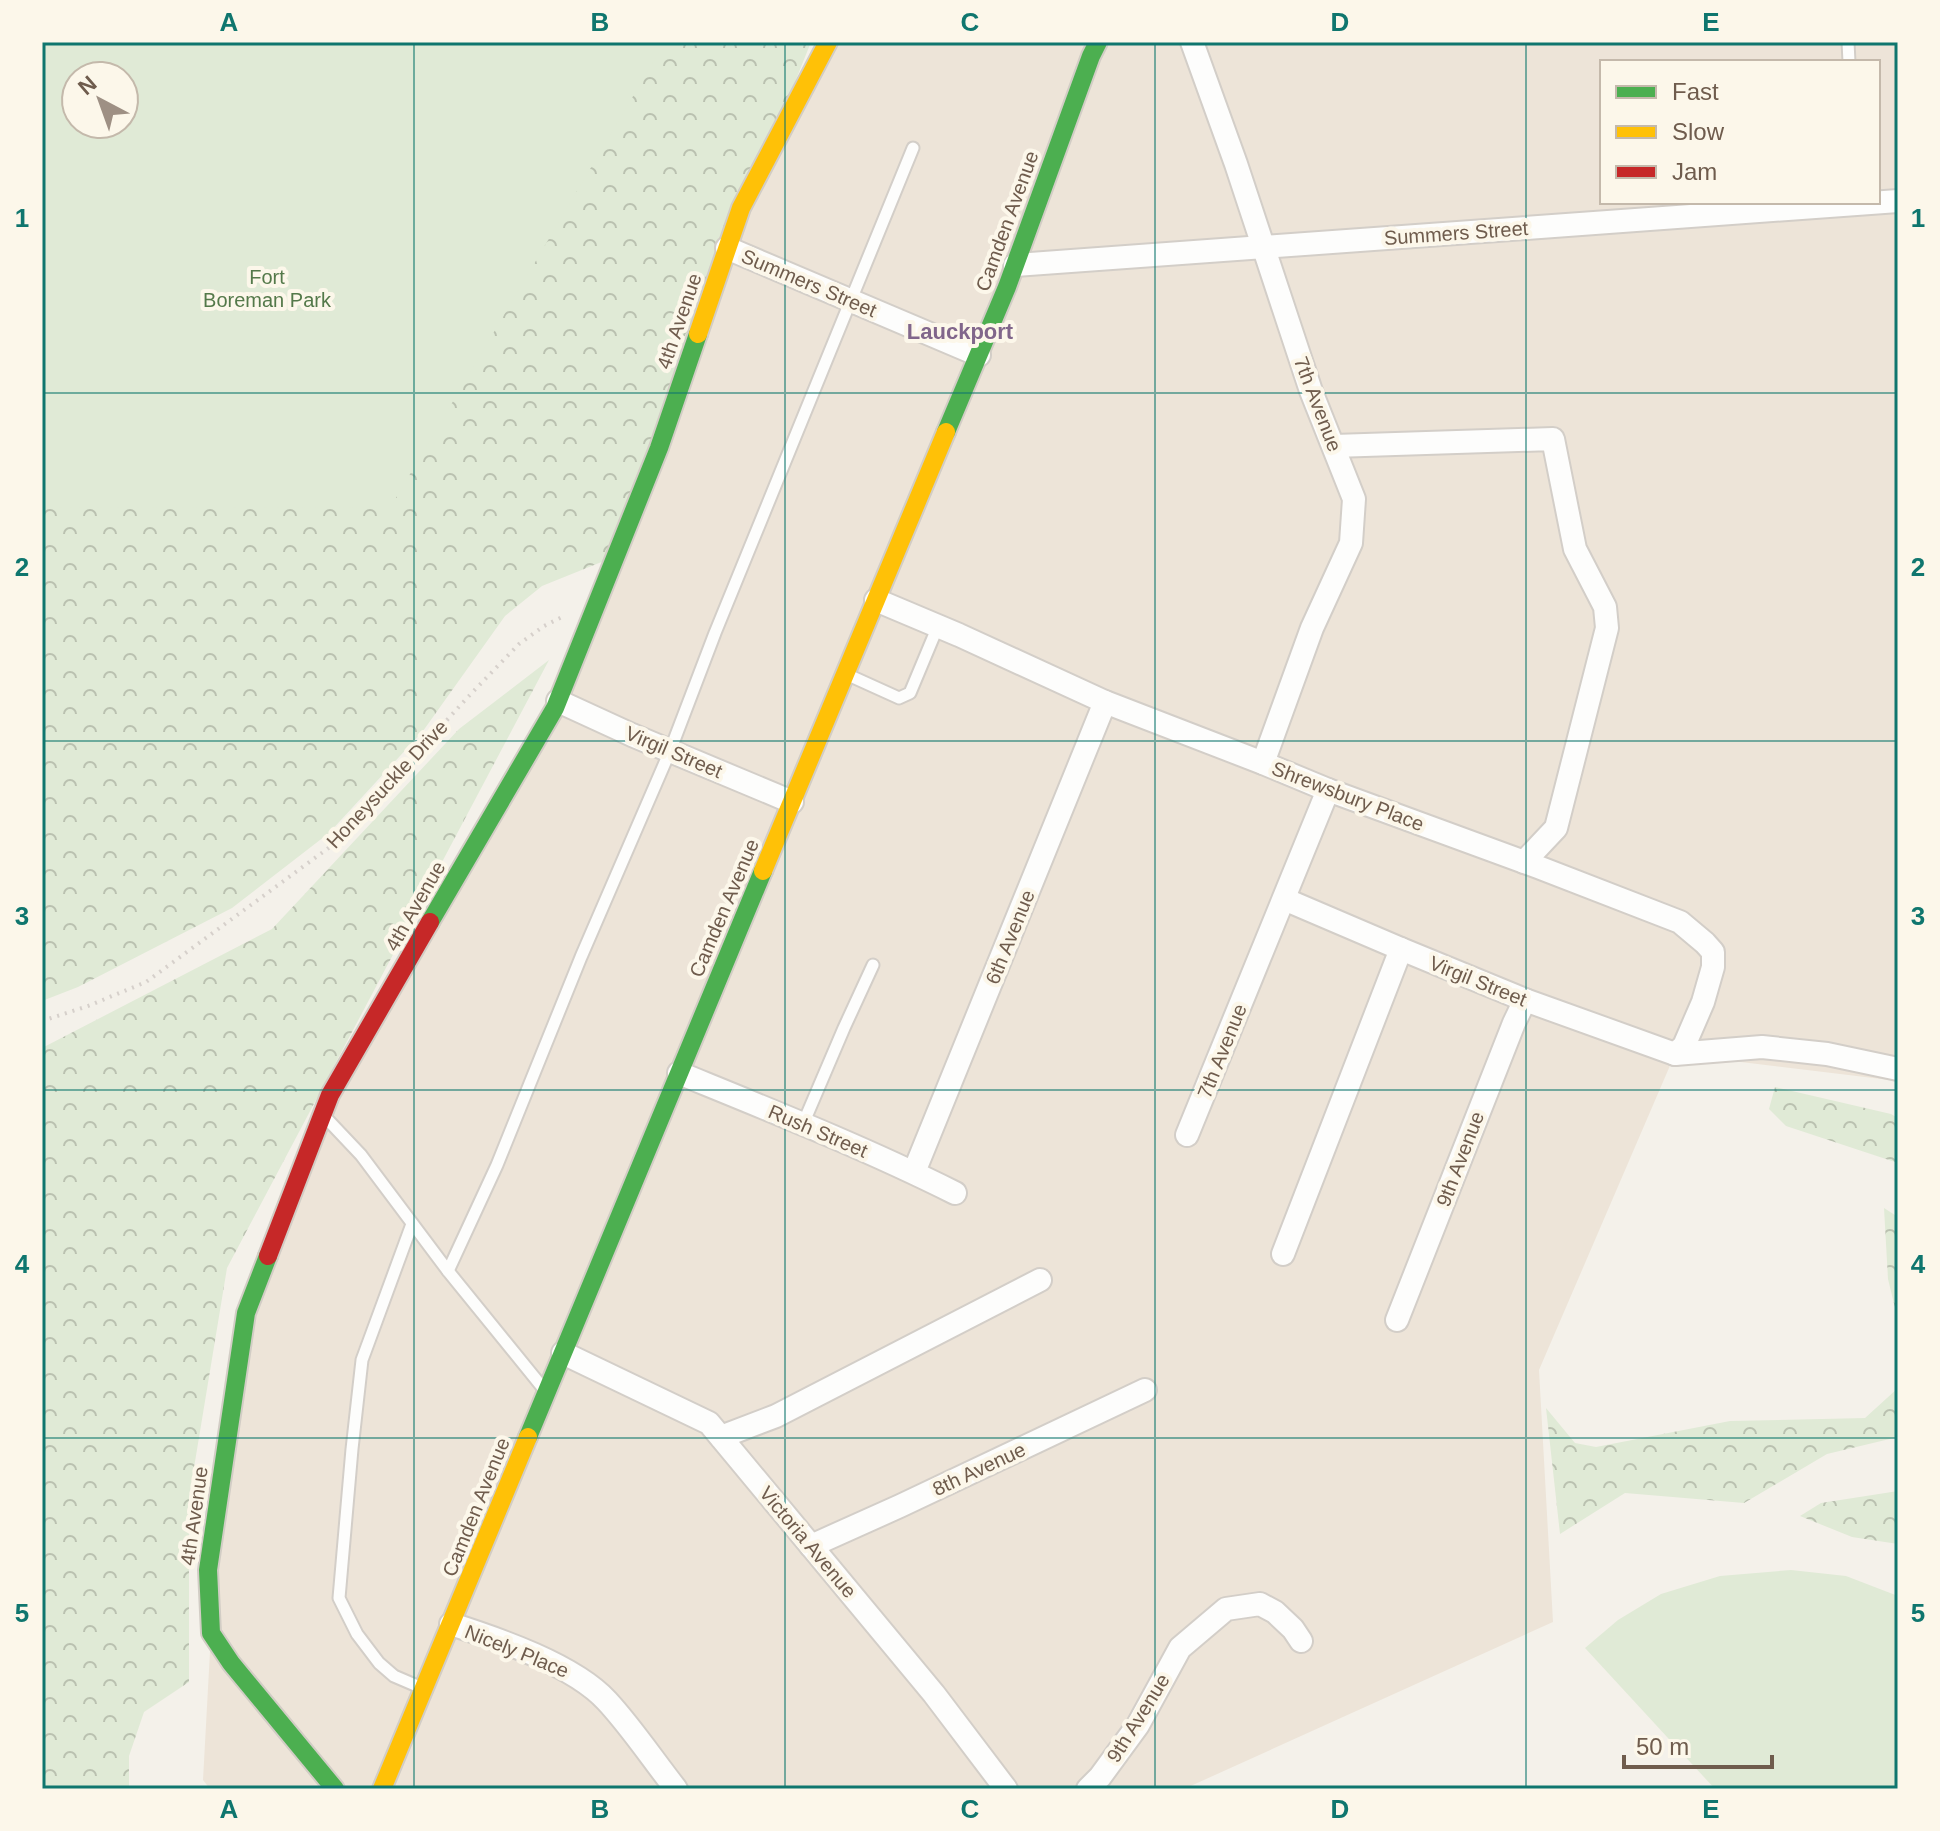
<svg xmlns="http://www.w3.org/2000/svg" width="1940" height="1831" viewBox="0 0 1940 1831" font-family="Arial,sans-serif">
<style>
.residential{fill:#ede4d8;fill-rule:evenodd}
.forest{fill:url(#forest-crowns)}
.park{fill:#e0ead6;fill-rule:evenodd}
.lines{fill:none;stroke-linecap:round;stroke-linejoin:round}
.lane-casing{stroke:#d3cec8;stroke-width:15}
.street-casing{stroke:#d3cec8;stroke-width:26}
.fast-casing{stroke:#d2cdc5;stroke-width:22}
.slow-casing{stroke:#d2cdc5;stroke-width:22}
.jam-casing{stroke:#d2cdc5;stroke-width:22}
.path{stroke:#d6d0cb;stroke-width:4;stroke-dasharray:2 6;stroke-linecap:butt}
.lane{stroke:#fdfdfc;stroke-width:11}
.street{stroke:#fdfdfc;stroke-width:22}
.fast{stroke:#4caf50;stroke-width:18}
.slow{stroke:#ffc107;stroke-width:18}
.jam{stroke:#c62828;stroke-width:18}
.grid{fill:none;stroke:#0f766e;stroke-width:2;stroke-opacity:0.55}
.labels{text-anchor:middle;stroke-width:8;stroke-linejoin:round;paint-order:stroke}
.street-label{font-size:20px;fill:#6f5c4d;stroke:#fcf7ea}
.park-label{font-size:20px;fill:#54794a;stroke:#fcf7ea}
.neighbourhood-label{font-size:22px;font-weight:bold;fill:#81668b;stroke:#fcf7ea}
.neatline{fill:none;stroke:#0f766e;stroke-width:3}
.grid-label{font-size:26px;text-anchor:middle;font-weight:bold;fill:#0f766e}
</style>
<defs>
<pattern id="forest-crowns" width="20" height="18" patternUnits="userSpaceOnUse" patternTransform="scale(2)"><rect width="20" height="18" fill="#e0ead6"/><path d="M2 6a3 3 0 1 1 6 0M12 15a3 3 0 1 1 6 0" fill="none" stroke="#bac1b0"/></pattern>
</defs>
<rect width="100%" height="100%" fill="#f4f1ea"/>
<path class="residential" d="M828 42H1898V1081L1675 1054 1539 1370 1553 1622 1184 1789H210L203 1780 211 1633 246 1313 323 1115 558 701 741 208ZM1602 62H1878V202H1602Z"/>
<g class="forest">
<path d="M665 42H811L604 561 542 586 505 616 423 731 329 833 232 908 78 987 42 1001V467Z"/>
<path d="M549 660 227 1268 189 1498V1682L144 1712 129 1756V1789H42V1048L272 929 459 729Z"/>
<path d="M1775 1087 1891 1114 1898 1118V1163L1786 1126 1769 1109Z"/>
<path d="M1884 1208 1898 1217V1320L1888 1279Z"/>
<path d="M1898 1388V1437L1827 1454 1744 1503 1625 1493 1560 1534 1546 1408 1575 1443 1596 1447 1730 1421 1865 1418Z"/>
<path d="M1898 1491V1544L1852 1537 1800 1516 1821 1503Z"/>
</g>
<g class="park">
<path d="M42 42H665L390 508 42 507ZM76 76H124V124H76Z"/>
<path d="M1791 1570 1846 1576 1898 1596V1789H1715L1585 1648 1618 1620 1661 1594 1720 1576Z"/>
</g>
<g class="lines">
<g class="lane-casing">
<g id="lane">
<path d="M1848 42 1849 62"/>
<path d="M846 674 899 698 910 693 938 626"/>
<path d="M326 1118 361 1155 448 1271 543 1388"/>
<path d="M803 1124 844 1028 873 965"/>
<path d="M412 1224 362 1360 352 1449 339 1598 357 1634 379 1663 394 1676 422 1688"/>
<path d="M448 1271 497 1165 581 957 670 751 715 633 913 148"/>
</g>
</g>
<g class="street-casing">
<g id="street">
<path d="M1192 42 1236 164 1311 391 1354 499 1351 543 1312 628 1263 763"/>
<path d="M727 248 979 355"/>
<path d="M1015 265 1898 201"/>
<path d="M1334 446 1553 439 1575 549 1605 607 1607 628 1556 828 1524 862"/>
<path d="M876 600 959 635 1105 702 1263 763 1328 790 1538 867 1680 922 1705 943 1713 952V967L1703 1002 1684 1046 1675 1054"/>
<path d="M558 701 632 735 792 802"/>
<path d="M1284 899 1401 949 1525 1000 1675 1054 1762 1047 1827 1054 1898 1069"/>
<path d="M679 1073C772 1111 865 1148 955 1193"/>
<path d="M1187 1135 1328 790"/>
<path d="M914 1172 1105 702"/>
<path d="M1283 1254 1401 949"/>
<path d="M1397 1320 1514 1023 1525 1000"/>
<path d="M563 1353 709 1423 934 1694 1006 1789"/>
<path d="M721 1437 776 1416 1040 1280"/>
<path d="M811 1546 900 1506 1145 1390"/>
<path d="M451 1624C498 1639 574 1665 607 1701 632 1728 653 1760 676 1789"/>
<path d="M1088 1789 1100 1777 1138 1725 1180 1648 1226 1609 1260 1604 1275 1612 1293 1629 1301 1641"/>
</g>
</g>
<g class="fast-casing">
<g id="fast">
<path d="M946 432 1007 287 1091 56 1098 42"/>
<path d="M430 922 555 708 659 448 698 334"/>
<path d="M268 1256 246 1313 208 1570 211 1633 231 1663 335 1789"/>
<path d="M528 1437 763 871"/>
</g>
</g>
<g class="slow-casing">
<g id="slow">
<path d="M698 334 741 208 828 42"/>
<path d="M763 871 946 432"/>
<path d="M382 1789 528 1437"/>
</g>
</g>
<g class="jam-casing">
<path id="jam" d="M268 1256 330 1095 430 922"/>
</g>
<path class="path" d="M42 1021 88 1006 146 982 334 844 467 698 519 644 544 626 564 616"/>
<use href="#lane" class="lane"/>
<use href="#street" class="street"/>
<use href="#fast" class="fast"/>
<use href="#slow" class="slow"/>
<use href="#jam" class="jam"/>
</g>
<path class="grid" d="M414 42V1789M785 42V1789M1155 42V1789M1526 42V1789M42 393H1898M42 741H1898M42 1090H1898M42 1438H1898"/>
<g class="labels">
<g class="street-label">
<text transform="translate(1007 221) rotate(-70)" y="7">Camden Avenue</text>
<text transform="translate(1456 233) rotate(-4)" y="7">Summers Street</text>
<text transform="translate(809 283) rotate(23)" y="7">Summers Street</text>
<text transform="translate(679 321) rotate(-71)" y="7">4th Avenue</text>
<text transform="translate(1318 404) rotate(69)" y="7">7th Avenue</text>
<text transform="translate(674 752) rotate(23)" y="7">Virgil Street</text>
<text transform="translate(387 784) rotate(-47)" y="7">Honeysuckle Drive</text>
<text transform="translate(1348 796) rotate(21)" y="7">Shrewsbury Place</text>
<text transform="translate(415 906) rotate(-60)" y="7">4th Avenue</text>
<text transform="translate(724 908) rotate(-67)" y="7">Camden Avenue</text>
<text transform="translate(1010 937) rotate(-68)" y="7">6th Avenue</text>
<text transform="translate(1478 981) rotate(22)" y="7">Virgil Street</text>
<text transform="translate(1222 1051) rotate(-68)" y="7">7th Avenue</text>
<text transform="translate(818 1131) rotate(23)" y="7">Rush Street</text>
<text transform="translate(1460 1159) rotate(-69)" y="7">9th Avenue</text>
<text transform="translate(979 1469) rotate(-25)" y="7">8th Avenue</text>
<text transform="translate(476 1507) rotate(-68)" y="7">Camden Avenue</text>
<text transform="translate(194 1516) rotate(-82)" y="7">4th Avenue</text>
<text transform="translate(808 1542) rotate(50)" y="7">Victoria Avenue</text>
<text transform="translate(517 1651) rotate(22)" y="7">Nicely Place</text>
<text transform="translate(1138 1718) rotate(-58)" y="7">9th Avenue</text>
</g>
<g class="park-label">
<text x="267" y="284">Fort<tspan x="267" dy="23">Boreman Park</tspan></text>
</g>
<g class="neighbourhood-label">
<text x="960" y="339">Lauckport</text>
</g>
</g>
<rect width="1940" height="1831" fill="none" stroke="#fcf7ea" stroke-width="88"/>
<rect x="1600" y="60" width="280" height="144" fill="#fcf7ea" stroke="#c4b9ab" stroke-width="2"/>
<rect x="1616" y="86" width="40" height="12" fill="#4caf50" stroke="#c4b9ab" stroke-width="2"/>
<text x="1672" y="100" font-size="24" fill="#6f5c4d">Fast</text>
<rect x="1616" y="126" width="40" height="12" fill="#ffc107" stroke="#c4b9ab" stroke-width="2"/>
<text x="1672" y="140" font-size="24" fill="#6f5c4d">Slow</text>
<rect x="1616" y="166" width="40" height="12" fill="#c62828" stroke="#c4b9ab" stroke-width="2"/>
<text x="1672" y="180" font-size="24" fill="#6f5c4d">Jam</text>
<g transform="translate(100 100) rotate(319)"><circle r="38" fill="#fcf7ea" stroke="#c4b9ab" stroke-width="2"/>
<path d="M0-6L14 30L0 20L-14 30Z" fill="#9e9084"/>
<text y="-12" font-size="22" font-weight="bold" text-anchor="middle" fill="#6f5c4d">N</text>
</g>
<path d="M1624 1755v12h148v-12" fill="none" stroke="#6f5c4d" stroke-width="4"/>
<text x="1636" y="1755" font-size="24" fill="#6f5c4d" stroke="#fcf7ea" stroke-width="6" paint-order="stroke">50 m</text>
<rect x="44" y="44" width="1852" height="1743" class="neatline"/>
<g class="grid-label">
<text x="229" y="31">A</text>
<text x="600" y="31">B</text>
<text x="970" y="31">C</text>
<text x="1340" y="31">D</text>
<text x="1711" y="31">E</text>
<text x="22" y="227">1</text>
<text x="1918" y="227">1</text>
<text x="22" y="576">2</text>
<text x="1918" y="576">2</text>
<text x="22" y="925">3</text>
<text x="1918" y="925">3</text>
<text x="22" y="1273">4</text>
<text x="1918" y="1273">4</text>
<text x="22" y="1622">5</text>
<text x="1918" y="1622">5</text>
<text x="229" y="1818">A</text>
<text x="600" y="1818">B</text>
<text x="970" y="1818">C</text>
<text x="1340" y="1818">D</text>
<text x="1711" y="1818">E</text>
</g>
</svg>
